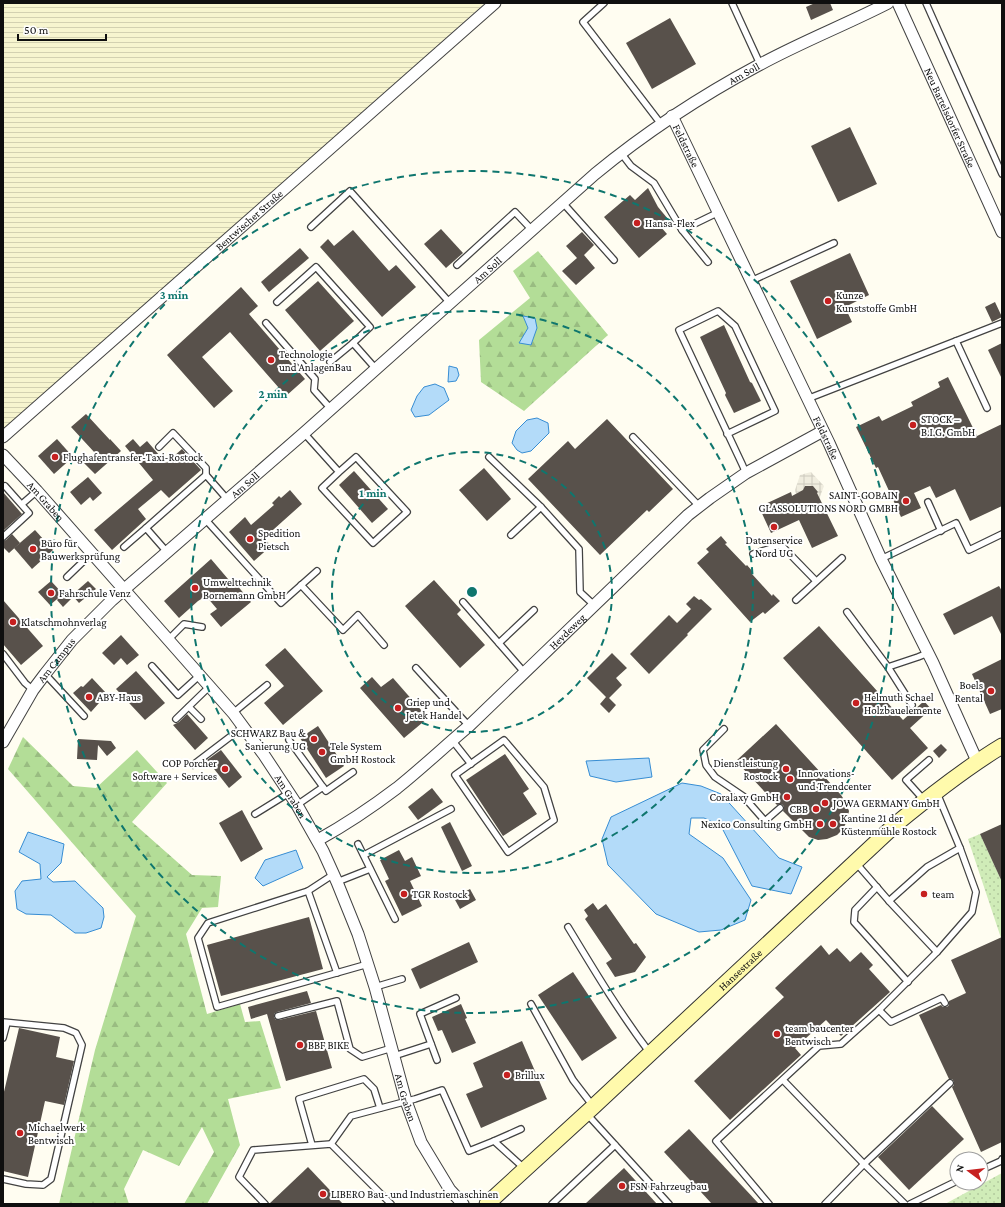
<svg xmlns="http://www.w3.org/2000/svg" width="1005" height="1207" viewBox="0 0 1005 1207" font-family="'Crimson Pro',serif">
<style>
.farmland{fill:url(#farmland-rules)}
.grass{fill:url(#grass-dots)}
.forest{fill:url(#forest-firs)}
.plaza{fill:url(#plaza-grid)}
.water{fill:#b3dbf9;stroke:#378dd3}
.building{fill:#58514b}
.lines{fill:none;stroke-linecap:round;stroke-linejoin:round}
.lane-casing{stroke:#424242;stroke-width:8}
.street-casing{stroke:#424242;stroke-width:13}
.secondary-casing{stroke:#313131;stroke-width:17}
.lane{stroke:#fff;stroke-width:5.5}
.street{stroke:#fff;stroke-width:11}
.secondary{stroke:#fffaac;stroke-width:15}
.ring{fill:none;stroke:#0f766e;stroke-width:2;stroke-dasharray:7 5}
.poi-dot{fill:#c62020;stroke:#fff;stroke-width:1.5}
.labels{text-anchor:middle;stroke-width:4;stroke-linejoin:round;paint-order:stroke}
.street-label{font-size:11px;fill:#0f0f0f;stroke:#fff}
.poi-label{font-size:11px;fill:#0f0f0f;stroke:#fff;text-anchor:start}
.centre{fill:#0f766e;stroke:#fff;stroke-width:2}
.ring-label{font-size:12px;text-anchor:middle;font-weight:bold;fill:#0f766e;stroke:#fff;stroke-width:4;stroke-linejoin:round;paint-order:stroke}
</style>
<defs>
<pattern id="farmland-rules" width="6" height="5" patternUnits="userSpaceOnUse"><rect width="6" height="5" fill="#f7f5cf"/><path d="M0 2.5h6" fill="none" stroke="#d3d1b1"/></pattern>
<pattern id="grass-dots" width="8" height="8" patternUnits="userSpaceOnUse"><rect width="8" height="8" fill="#d0ecb8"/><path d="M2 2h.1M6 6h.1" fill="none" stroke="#b1c99d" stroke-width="1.8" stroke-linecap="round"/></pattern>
<pattern id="forest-firs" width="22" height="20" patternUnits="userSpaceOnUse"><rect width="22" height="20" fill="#b3dd97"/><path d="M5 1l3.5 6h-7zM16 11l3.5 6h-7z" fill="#99bc81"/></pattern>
<pattern id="plaza-grid" width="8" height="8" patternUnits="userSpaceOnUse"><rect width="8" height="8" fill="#f0eddf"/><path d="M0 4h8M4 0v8" fill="none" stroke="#cdcabe"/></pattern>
</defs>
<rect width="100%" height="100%" fill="#fffdf1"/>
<path class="farmland" d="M3 3H485L3 432Z"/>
<g class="grass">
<path d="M980 834 1002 882V941L968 839Z"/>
<path d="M1002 1173V1204H945Z"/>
</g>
<g class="forest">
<path d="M538 251 608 335 524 411 481 382 479 340 530 298 513 271Z"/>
<path d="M23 737 73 786 96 788 137 750 167 783 132 822 192 875 221 876 218 907 202 908 186 934 207 1014 240 1004 245 1022 260 1021 281 1088 228 1099 240 1145 207 1204H184L214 1152 202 1127 179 1166 143 1150 124 1189 129 1204H59L95 1050 136 916 8 769Z"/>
</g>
<path class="plaza" d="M811 472 824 486 818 502 816 497 818 492 813 486 796 494 795 490 800 475Z"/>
<g class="water">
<path d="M523 316 535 318 537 328 531 345 519 343 528 328Z"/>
<path d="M449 366 457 368 459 375 456 381 448 382Z"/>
<path d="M435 384 444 388 449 400 429 415 415 417 411 410 417 396 424 387Z"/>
<path d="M537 418 548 423 549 433 531 451 522 453 517 450 512 443 516 431 527 420Z"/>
<path d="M649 758 652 777 616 782 590 776 586 761Z"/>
<path d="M682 783 701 786 721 794 779 858 802 867 791 894 752 886 721 826 704 818H691L689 834 723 858 751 900 745 920 721 930 699 932 656 914 608 865 602 839 611 817Z"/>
<path d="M28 832 64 844 61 863 47 877 53 882 75 881 103 908 104 917 101 928 86 933H75L51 915 26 914 17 909 15 891 22 881 41 879 40 864 19 852Z"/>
<path d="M296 850 303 868 263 886 255 878 265 860Z"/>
</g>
<g class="building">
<path d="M815 3H830L833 10 811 20 806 7Z"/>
<path d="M670 18 696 64 652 89 626 43Z"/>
<path d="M850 127 877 184 838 202 811 146Z"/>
<path d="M648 188 658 207 668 219 660 226 667 234 639 258 604 217 630 195 635 200Z"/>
<path d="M441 229 463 253 446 268 424 244Z"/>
<path d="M353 230 389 271 396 265 416 287 382 317 320 247 328 239 334 246Z"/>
<path d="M582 232 594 245 584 255 595 268 576 285 562 271 577 258 566 246Z"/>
<path d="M300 248 309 258 269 292 261 282Z"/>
<path d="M850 253 869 295 845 307 852 322 817 339 790 281Z"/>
<path d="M318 281 354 321 320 351 285 310Z"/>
<path d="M241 287 258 306 249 314 305 379 286 396 230 332 202 357 233 391 214 408 167 355Z"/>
<path d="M995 302 1002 317 992 322 985 307Z"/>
<path d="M724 325 750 382 752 383 761 401 734 413 725 395 726 393 700 337Z"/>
<path d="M1002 343V379L988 350Z"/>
<path d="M948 377 977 436 1002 424V506L970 521 955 489 936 498 930 486 914 493 921 508 901 517 878 467 876 468 856 427 879 416 882 421 913 406 911 402 940 387 938 382Z"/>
<path d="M86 414 110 440V439L121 451 95 474 84 463 95 453 71 427Z"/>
<path d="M607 419 673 489 649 512 647 510 600 555 528 479 568 441 575 449Z"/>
<path d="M57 439 73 457 54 474 38 456Z"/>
<path d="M133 439 140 447 147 441 166 463 182 449 201 470 169 498 161 490 138 509 146 519 112 550 94 530 153 480 125 446Z"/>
<path d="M484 468 511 499 487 521 459 490Z"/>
<path d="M354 471 388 509 372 523 339 485Z"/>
<path d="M88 477 102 493 93 501 90 497 81 505 70 492Z"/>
<path d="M805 486H813L818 492 817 493 838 536 812 548 799 520 771 533 759 507 791 492 792 496 803 490Z"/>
<path d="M290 490 302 504 264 538 271 546 254 561 229 532 245 517 251 525 274 505 272 503 279 496 281 498Z"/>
<path d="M3 492 22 514 3 531Z"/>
<path d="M35 530 53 550 32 569 14 548Z"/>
<path d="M12 534 20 543 9 553 3 547V541L6 540Z"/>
<path d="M721 536 727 543 725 544 746 566 747 565 753 572 752 574 772 596 773 594 780 601 765 614 763 612 750 622 697 563 709 552 706 549Z"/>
<path d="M211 559 234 586 236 584 251 602 221 627 210 614 217 609 206 596 198 601 179 618 164 601Z"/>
<path d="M434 580 461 610 457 614 485 645 460 668 405 606Z"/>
<path d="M51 581 63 594 50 605 38 592Z"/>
<path d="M88 581 96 589 79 603 72 595Z"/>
<path d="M999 586 1002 591V636L992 616 954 635 943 614Z"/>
<path d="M66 591 72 598 63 607 57 600Z"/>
<path d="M694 596 699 600 701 599 712 609 687 634 688 635 649 674 630 654 669 615 677 623 691 609 686 604Z"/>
<path d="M3 600 43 646 21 665 3 644Z"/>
<path d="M819 626 903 720 924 701 931 709 910 728 928 748 892 780 783 658Z"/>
<path d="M121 635 139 655 127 665 121 658 114 665 102 653Z"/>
<path d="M285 648 323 691 283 725 264 703 284 686 265 665Z"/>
<path d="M612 653 627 668 616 678 622 685 609 698 616 705 609 713 600 704 606 697 587 678Z"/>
<path d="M1002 659V709L990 714 972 674Z"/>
<path d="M136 671 165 703 145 720 116 689Z"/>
<path d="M372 677 381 687 393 678 428 718 404 738 360 688Z"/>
<path d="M92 678 106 693 97 701 99 703 91 712 73 693 81 686 83 687Z"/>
<path d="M187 714 208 738 195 750 173 725 179 722Z"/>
<path d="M776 724 822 774 841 795 845 801 849 811 847 821 843 829 837 835 827 839 818 840 809 837 783 811 784 808 783 805 780 804 777 805 736 761Z"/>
<path d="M318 726 344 766 326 778 300 738Z"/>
<path d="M78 739 111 741 116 748 107 756 98 745 97 760 77 759Z"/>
<path d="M941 744 947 750 939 758 933 751Z"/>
<path d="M221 750 242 777 229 788 207 760Z"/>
<path d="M505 754 529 789 523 793 537 814 503 836 466 780Z"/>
<path d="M432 788 443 802 418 820 408 807Z"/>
<path d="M242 810 263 849 241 862 219 823Z"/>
<path d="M450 822 472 866 462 871 441 827Z"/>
<path d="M1002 824V882L980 834Z"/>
<path d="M399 850 405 861 412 857 421 876 410 881 422 906 402 916 385 881 389 879 380 860Z"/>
<path d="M470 889 476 900 460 909 454 898Z"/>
<path d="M593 903 598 910 606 904 634 944 636 943 646 957 635 972 615 977 606 963 612 959 585 919 588 916 584 910Z"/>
<path d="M309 917 323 969 221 996 207 945Z"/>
<path d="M1002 937V1142L981 1152 952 1087 954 1085V1082L952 1079H949L919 1015 941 1005 943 1007H947L949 1005V1001L966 993 951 960Z"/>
<path d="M469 942 478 962 420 989 411 969Z"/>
<path d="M821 945 829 955 837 948 850 962 861 952 873 965 869 969 890 992 841 1036 826 1020 795 1048 801 1055 730 1120 694 1081 784 997 775 988Z"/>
<path d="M573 972 617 1038 582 1061 538 995Z"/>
<path d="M307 991 311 1003 277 1012 274 1014V1017L276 1020H279L316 1011 332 1068 286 1081 267 1014 251 1019 248 1007Z"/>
<path d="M461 1004 467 1018 465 1019 476 1043 452 1053 442 1030 438 1031 432 1017Z"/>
<path d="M19 1028 60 1037 56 1057 74 1061 64 1105 45 1101 28 1177 3 1171V1096Z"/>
<path d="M522 1041 547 1099 481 1128 466 1094 483 1087 473 1063Z"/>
<path d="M932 1106 964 1139 909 1190 878 1157Z"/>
<path d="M689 1129 759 1204H712L664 1152Z"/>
<path d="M308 1167 343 1204H269Z"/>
<path d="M624 1168 657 1204H585Z"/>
</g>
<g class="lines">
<g class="lane-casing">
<g id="lane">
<path d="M604 3 583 22 661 124"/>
<path d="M732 3 760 64"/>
<path d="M926 3 1002 174"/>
<path d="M621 153 631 166 654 183 682 230 708 262"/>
<path d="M563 203 614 260"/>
<path d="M311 227 350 191 450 303"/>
<path d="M682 230 719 212"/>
<path d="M457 265 515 212 532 230"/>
<path d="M751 281 834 243"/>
<path d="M277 302 316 267 370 327 353 343 376 369"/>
<path d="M266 323 315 379 314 390 331 409"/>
<path d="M956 341 987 408"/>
<path d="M330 362 353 343"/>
<path d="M807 399 1002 323"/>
<path d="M304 433 339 472 322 488 373 543 407 512 356 457 339 472"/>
<path d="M727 434 775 411 735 326 718 311 679 330 742 464 746 473"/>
<path d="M633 437 699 506"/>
<path d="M159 447 173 433 206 468V475"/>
<path d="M489 457 541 507"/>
<path d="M928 502 941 531"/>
<path d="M22 504 37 491"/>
<path d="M205 519 281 603 317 571"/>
<path d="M146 528 206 475 227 499"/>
<path d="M511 535 541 507 579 549 580 592 594 605"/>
<path d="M3 537 29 513 5 486"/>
<path d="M124 547 146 528 167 552"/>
<path d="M753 554 781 545 816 581"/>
<path d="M881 559 956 523 969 550 1002 534"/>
<path d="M67 577 92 553"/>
<path d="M301 585 343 630 358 615 384 645"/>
<path d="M796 600 842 558"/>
<path d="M463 602 524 672"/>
<path d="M847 612 888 667 912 705"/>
<path d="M168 640 184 624 202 627"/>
<path d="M499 643 534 610"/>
<path d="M3 654 25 683 33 690"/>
<path d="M152 666 178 695 200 675"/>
<path d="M888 667 918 657 928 653"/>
<path d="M416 668 469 726"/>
<path d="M45 674 84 716"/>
<path d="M189 707 201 719"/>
<path d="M233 713 267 685"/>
<path d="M176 719 210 686"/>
<path d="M724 729 703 750 706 765 715 777 743 796 765 821 780 808"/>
<path d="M289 740 323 787"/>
<path d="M452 740 471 764"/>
<path d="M504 740 544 787 554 820 508 852 455 775Z"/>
<path d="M193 765 243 727"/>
<path d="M924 800 906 780 929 760"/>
<path d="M297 805 323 787 326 791 353 772"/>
<path d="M255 814 289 793"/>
<path d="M358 844 395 919"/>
<path d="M364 855 451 809"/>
<path d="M856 863 889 901 937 952"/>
<path d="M334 874 308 891 208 923 198 938 217 1007 368 964"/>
<path d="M337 882 370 869"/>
<path d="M877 887 855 910 854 922 908 982"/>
<path d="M308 891 337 973"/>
<path d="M889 901 927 867 960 848"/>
<path d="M568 927C594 970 619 1012 650 1053"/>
<path d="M375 987 402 979"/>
<path d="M531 1004 573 1080 593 1106"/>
<path d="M879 1010 891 1022 942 998 945 1003"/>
<path d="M278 1016 337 1001 350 1049 362 1057 392 1048"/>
<path d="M3 1022 64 1028 76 1033 82 1045 51 1179 43 1185 26 1184 3 1179"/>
<path d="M3 1038 7 1023"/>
<path d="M394 1056 431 1044"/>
<path d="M437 1060 420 1014 456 998"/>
<path d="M783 1080 864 1164 905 1204"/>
<path d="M586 1113 669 1204"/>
<path d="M521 1129 494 1141 525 1169"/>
<path d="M331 1144 351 1116 415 1099 442 1090 469 1151 494 1141"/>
<path d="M312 1145 299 1099 364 1079 374 1089 380 1108"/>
<path d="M981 1170 1001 1161 1002 1159"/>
<path d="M265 1204 239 1177 253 1150 331 1144 391 1204"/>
<path d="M552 1204 615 1145"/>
<path d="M769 1204 716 1141 819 1046 841 1044 879 1010 937 952 972 912 976 892 960 848 937 793"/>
<path d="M825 1204 864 1164 950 1083"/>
<path d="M910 1204 957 1181"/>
</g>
</g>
<g class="street-casing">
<g id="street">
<path id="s1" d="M898 3 1002 232"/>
<path id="s2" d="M672 116 829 443 881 559 933 663 977 761"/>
<path id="s3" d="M3 437 495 3"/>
<path id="s4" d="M3 455 37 491 233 713 264 755 297 805 323 851 337 882 358 934 375 987 406 1101 421 1142 450 1190 463 1204"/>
<path id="s5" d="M3 742 33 690 45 674 72 640 112 600 304 433 595 174C646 132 701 96 759 65 801 42 845 25 888 3"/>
<path id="s6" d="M318 840C345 825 372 807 397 788 422 768 445 746 469 726L688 515 710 498 746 473 823 431"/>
</g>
</g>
<g class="secondary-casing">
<g id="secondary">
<path id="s7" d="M487 1204 593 1107 896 824C930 796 964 769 1002 746"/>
</g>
</g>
<use href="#lane" class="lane"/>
<use href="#street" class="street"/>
<use href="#secondary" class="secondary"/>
</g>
<g class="ring">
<circle cx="472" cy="592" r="140"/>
<circle cx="472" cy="592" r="281"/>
<circle cx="472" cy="592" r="421"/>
</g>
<g class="poi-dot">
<circle cx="637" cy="223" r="4"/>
<circle cx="828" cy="301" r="4"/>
<circle cx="271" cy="360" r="4"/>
<circle cx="913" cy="425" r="4"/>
<circle cx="55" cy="457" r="4"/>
<circle cx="906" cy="501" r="4"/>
<circle cx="774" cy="527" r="4"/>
<circle cx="250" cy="539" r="4"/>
<circle cx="33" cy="549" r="4"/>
<circle cx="195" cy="588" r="4"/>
<circle cx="51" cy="593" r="4"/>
<circle cx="13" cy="622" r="4"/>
<circle cx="991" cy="691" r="4"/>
<circle cx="89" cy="697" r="4"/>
<circle cx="856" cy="703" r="4"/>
<circle cx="398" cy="708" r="4"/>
<circle cx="314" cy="739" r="4"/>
<circle cx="322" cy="752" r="4"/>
<circle cx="225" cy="769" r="4"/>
<circle cx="786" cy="769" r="4"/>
<circle cx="790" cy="779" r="4"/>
<circle cx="787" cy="797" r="4"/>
<circle cx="825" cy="803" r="4"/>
<circle cx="816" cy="809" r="4"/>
<circle cx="820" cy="824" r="4"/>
<circle cx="833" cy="824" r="4"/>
<circle cx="404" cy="894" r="4"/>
<circle cx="924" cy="894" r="4"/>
<circle cx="777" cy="1034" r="4"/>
<circle cx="300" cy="1045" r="4"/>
<circle cx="507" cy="1075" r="4"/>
<circle cx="20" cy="1133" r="4"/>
<circle cx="622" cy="1186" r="4"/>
<circle cx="323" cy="1194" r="4"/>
</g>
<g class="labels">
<g class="street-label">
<text dy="4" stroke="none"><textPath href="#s5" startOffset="1004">Am Soll</textPath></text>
<text dy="4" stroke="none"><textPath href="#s1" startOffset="126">Neu Bartelsdorfer Straße</textPath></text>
<text dy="4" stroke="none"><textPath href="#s2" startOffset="33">Feldstraße</textPath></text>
<text dy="4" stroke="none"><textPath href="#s3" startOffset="328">Bentwischer Straße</textPath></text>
<text dy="4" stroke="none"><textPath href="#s5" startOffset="680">Am Soll</textPath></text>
<text dy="4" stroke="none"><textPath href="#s2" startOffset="357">Feldstraße</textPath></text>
<text dy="4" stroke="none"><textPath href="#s5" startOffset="356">Am Soll</textPath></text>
<text dy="4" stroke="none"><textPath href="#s4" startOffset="63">Am Graben</textPath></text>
<text dy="4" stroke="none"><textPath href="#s6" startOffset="326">Heydeweg</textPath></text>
<text dy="4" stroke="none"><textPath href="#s5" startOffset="98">Am Campus</textPath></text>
<text dy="4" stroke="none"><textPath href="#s4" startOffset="447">Am Graben</textPath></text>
<text dy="4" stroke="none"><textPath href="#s7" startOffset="345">Hansestraße</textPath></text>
<text dy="4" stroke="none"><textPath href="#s4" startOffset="771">Am Graben</textPath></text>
</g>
<g class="poi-label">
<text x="645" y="227">Hansa-Flex</text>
<text x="836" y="299">Kunze<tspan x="836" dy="13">Kunststoffe GmbH</tspan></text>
<text x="279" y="358">Technologie<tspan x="279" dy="13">und AnlagenBau</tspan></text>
<text x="921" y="423">STOCK –<tspan x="921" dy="13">B.I.G. GmbH</tspan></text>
<text x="63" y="461">Flughafentransfer-Taxi-Rostock</text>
<text x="898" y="499" text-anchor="end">SAINT-GOBAIN<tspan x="898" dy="13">GLASSOLUTIONS NORD GMBH</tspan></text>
<text x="258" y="537">Spedition<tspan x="258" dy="13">Pietsch</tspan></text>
<text x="774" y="544" text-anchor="middle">Datenservice<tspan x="774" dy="13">Nord UG</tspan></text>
<text x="41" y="547">Büro für<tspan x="41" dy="13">Bauwerksprüfung</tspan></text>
<text x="203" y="586">Umwelttechnik<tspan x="203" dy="13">Bornemann GmbH</tspan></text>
<text x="59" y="597">Fahrschule Venz</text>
<text x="21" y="626">Klatschmohnverlag</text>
<text x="983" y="689" text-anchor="end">Boels<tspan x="983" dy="13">Rental</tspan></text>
<text x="97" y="701">ABY-Haus</text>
<text x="864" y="701">Helmuth Schael<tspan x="864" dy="13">Holzbauelemente</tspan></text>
<text x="406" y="706">Griep und<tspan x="406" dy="13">Jetek Handel</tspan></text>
<text x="306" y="737" text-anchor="end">SCHWARZ Bau &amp;<tspan x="306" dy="13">Sanierung UG</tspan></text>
<text x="330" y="750">Tele System<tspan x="330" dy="13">GmbH Rostock</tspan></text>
<text x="217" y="767" text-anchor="end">COP Porcher<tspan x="217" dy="13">Software + Services</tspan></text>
<text x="778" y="767" text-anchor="end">Dienstleistung<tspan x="778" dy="13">Rostock</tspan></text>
<text x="798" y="777">Innovations-<tspan x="798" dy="13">und Trendcenter</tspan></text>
<text x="779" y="801" text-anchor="end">Coralaxy GmbH</text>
<text x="833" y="807">JOWA GERMANY GmbH</text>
<text x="808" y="813" text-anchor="end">CBB</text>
<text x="841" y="822">Kantine 21 der<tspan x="841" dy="13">Küstenmühle Rostock</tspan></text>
<text x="812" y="828" text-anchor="end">Nexico Consulting GmbH</text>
<text x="412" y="898">TGR Rostock</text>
<text x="932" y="898">team</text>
<text x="785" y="1032">team baucenter<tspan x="785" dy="13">Bentwisch</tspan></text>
<text x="308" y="1049">BBF BIKE</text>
<text x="515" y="1079">Brillux</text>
<text x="28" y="1131">Michaelwerk<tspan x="28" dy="13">Bentwisch</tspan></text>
<text x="630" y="1190">FSN Fahrzeugbau</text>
<text x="331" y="1198">LIBERO Bau- und Industriemaschinen</text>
</g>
</g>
<circle cx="472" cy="592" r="6" class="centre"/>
<g class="ring-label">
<text x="174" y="299">3 min</text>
<text x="273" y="398">2 min</text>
<text x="373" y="497">1 min</text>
</g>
<rect width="1005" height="1207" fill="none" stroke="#0f0f0f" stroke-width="8"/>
<g transform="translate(969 1171) rotate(285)"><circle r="19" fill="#ffffff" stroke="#9f9f9f"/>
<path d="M0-3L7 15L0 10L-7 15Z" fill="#c62020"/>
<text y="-6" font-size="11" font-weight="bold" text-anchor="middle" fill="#0f0f0f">N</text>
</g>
<path d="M18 34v6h88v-6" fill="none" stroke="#0f0f0f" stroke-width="2"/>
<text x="24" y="34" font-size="12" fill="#0f0f0f" stroke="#ffffff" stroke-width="3" paint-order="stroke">50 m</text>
</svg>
